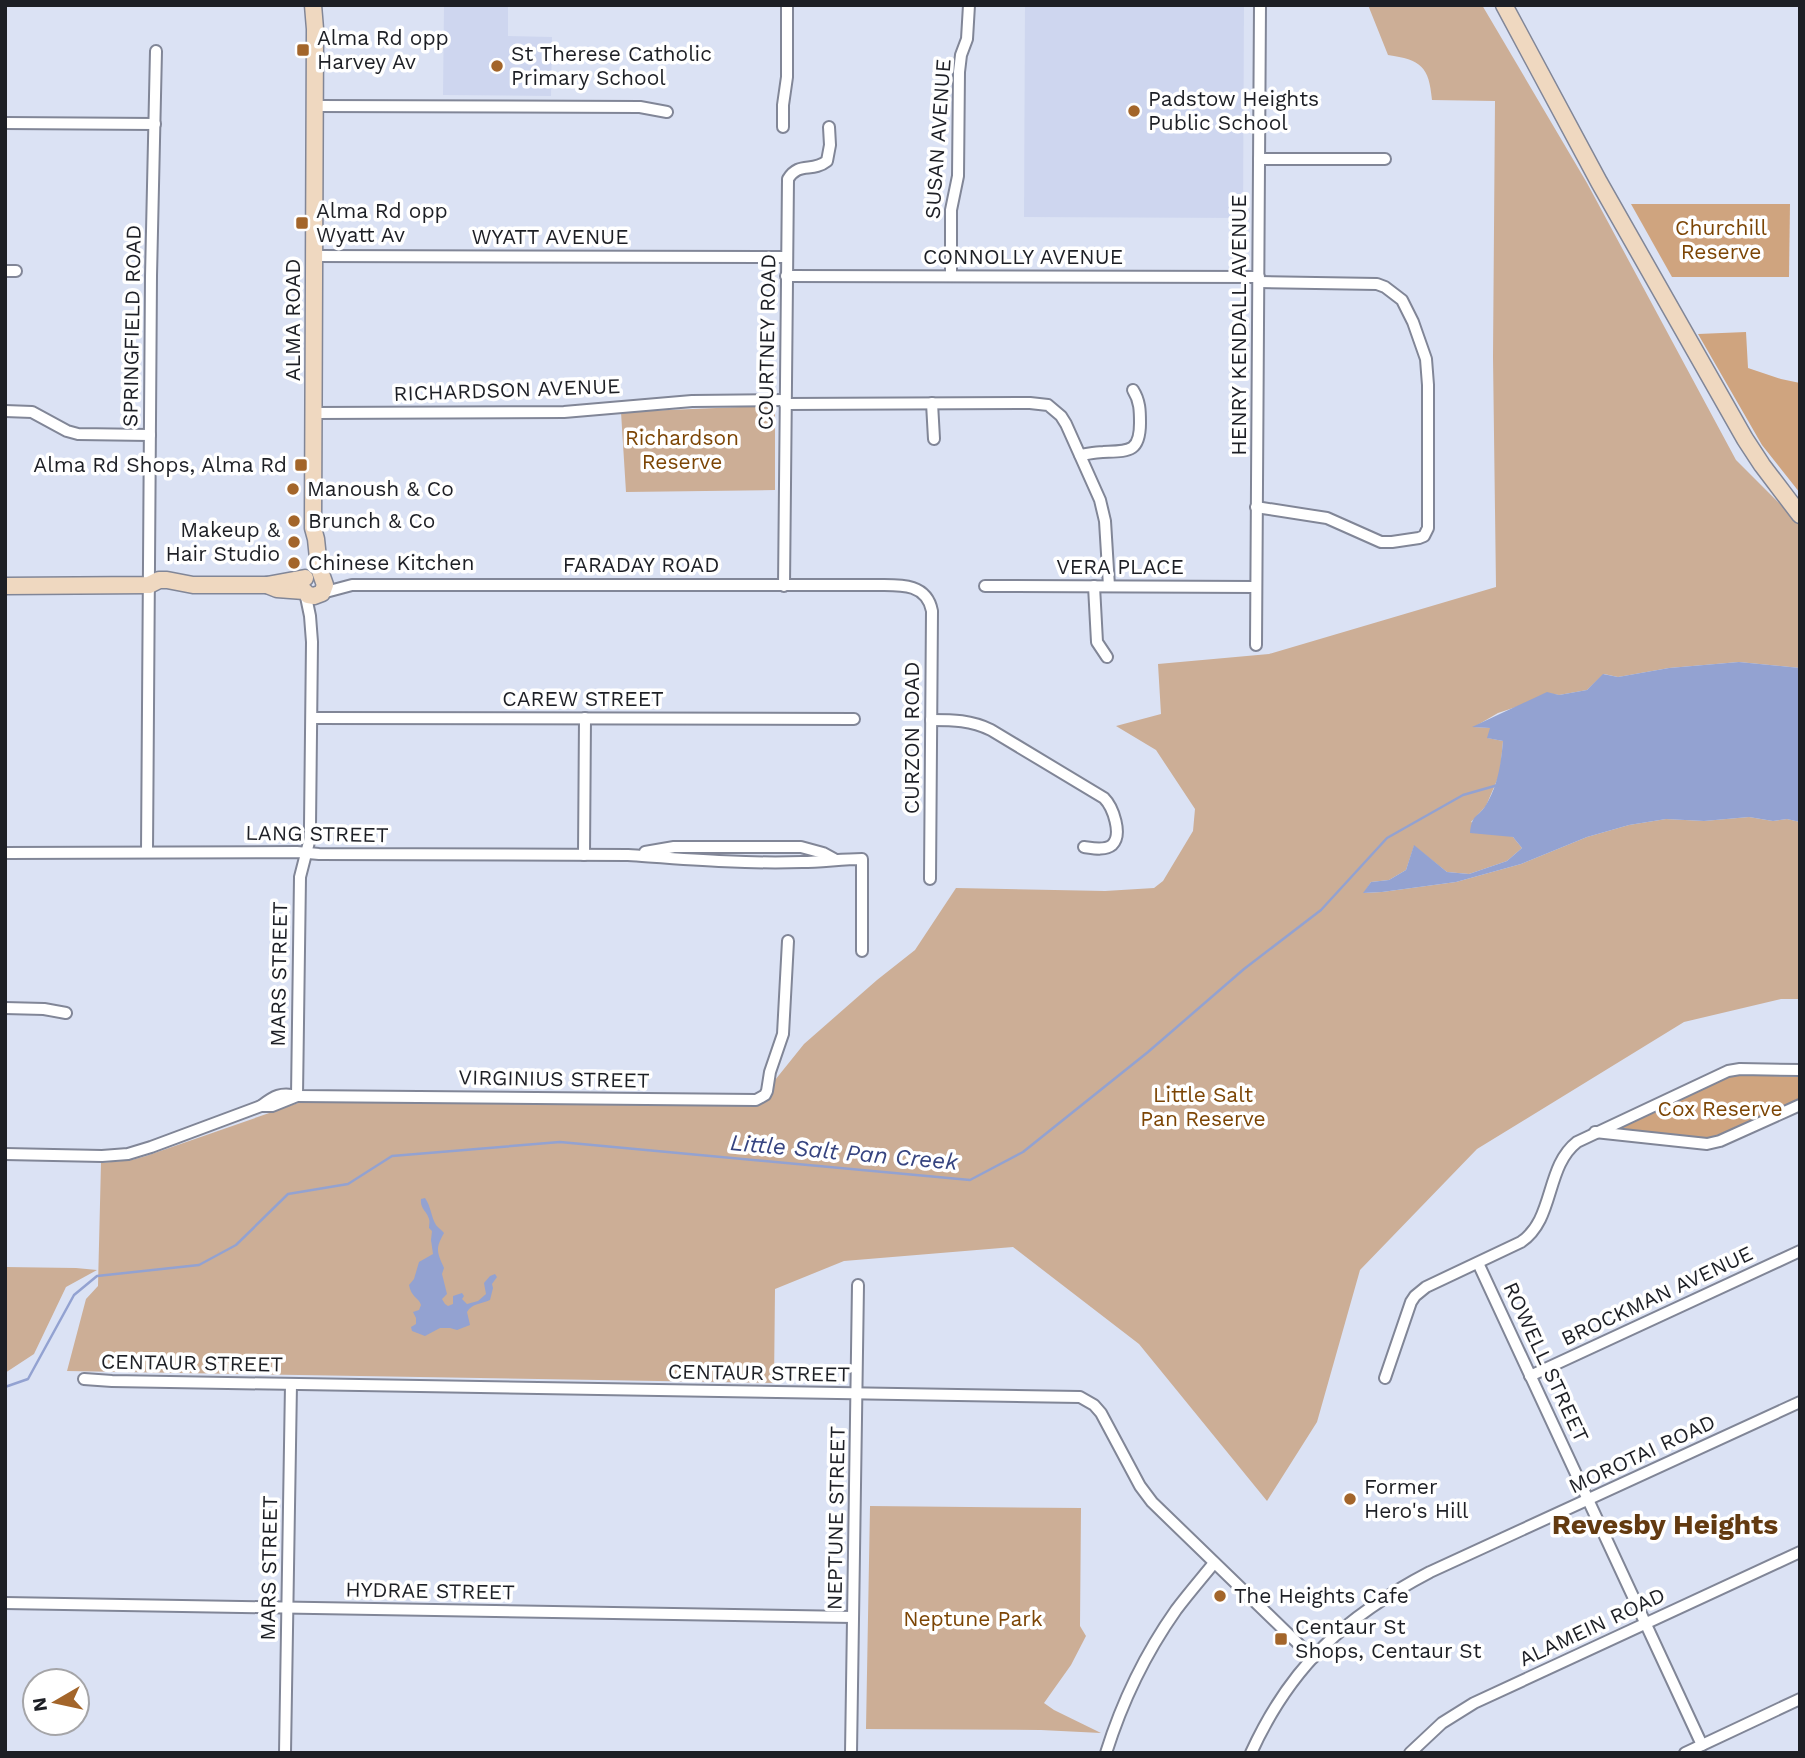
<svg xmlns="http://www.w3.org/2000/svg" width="1805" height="1758" viewBox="0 0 1805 1758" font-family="'Work Sans',sans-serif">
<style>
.built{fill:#ced6ef}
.green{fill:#ccae96}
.forest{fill:#cfa47f}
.water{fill:#93a2d1}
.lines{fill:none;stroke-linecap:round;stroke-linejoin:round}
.stream{stroke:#93a2d1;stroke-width:2.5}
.street-casing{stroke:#818697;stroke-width:14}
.secondary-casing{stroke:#818697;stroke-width:19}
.street{stroke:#fff;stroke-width:10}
.secondary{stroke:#efd8c0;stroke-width:16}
.poi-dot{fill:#a3652a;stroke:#fff;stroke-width:2.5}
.labels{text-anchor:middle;stroke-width:7;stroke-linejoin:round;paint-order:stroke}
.poi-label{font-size:21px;fill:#1d1f25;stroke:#fff;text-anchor:start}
.street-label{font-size:21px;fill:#1d1f25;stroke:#fff}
.park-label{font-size:21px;fill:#7c4505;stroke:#fff}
.water-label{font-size:23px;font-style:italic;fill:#364480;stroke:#fff}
.district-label{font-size:28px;font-weight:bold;fill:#633a10;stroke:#fff}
</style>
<rect width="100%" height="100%" fill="#dbe2f4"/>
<g class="built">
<path d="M444 5H508V36L552 37 551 96 443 95Z"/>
<path d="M1025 5H1244L1243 218 1024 217Z"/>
</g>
<g class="green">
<path d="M1368 5H1482L1587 183 1736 460 1800 524V668L1739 662 1669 668 1618 677 1604 674 1587 690 1559 695 1547 693 1519 706 1498 713 1474 727 1491 728 1488 738 1503 741 1500 773 1486 806 1471 822 1513 837 1522 848 1507 861 1469 874 1447 872 1414 846 1406 870 1389 880 1371 882 1364 893 1382 892 1456 882 1521 864 1587 837 1629 825 1666 819 1704 821 1749 817 1773 821 1787 819 1800 822V999H1781L1684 1022 1477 1149 1360 1270 1317 1422 1267 1501 1139 1344 1013 1247 844 1261 775 1289 774 1383 67 1371 86 1299 98 1286 101 1163 132 1160 146 1156 301 1102 755 1105 804 1044 877 980 915 950 956 888 1105 891 1154 888 1163 881 1193 831 1195 809 1156 750 1116 726 1161 714 1158 664 1269 654 1496 587 1493 357 1495 101 1432 100C1429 66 1421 60 1388 55Z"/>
<path d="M765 406 775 411V490L626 492 621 412Z"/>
<path d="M5 1267 76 1268 97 1270 66 1287 34 1354 5 1373Z"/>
<path d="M870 1506 1081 1508 1080 1626 1086 1636 1071 1665 1044 1703 1054 1710 1101 1733 1041 1730 866 1729Z"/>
</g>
<g class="forest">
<path d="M1631 204H1790L1789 277H1672Z"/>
<path d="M1746 332 1748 368 1781 379 1800 383V493L1762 445 1698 334Z"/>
<path d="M1738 1075 1800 1077V1100L1722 1136 1708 1140 1617 1131 1616 1128 1620 1127 1730 1076Z"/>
</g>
<g class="water">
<path d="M1739 662 1800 668V822L1787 819 1773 821 1749 817 1704 821 1666 819 1629 825 1587 837 1521 864 1456 882 1382 892 1363 893 1371 882 1389 880 1406 870 1414 845 1447 872 1469 874 1507 861 1522 848 1513 837 1470 833C1472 813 1477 819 1486 805 1498 785 1501 764 1503 741L1487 738 1490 728 1472 727 1547 692 1559 695 1587 690 1603 674 1618 677 1669 668Z"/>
<path d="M425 1198C431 1206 431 1217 436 1225 438 1228 442 1230 444 1233 435 1249 437 1252 444 1268L442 1274 447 1294 442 1299 445 1304 448 1306 453 1304V1296L462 1293 464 1296 462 1299 467 1304 478 1301 486 1294 484 1283 490 1276 495 1274 497 1277 492 1284 493 1288 490 1300C482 1304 472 1303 467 1312L470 1325 457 1330 450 1328H440L425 1336 412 1331 411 1327 416 1324V1318L413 1312 419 1310 421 1305C419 1298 411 1297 409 1285L414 1279 419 1262 433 1254 431 1240 432 1231 429 1228C429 1225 430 1222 429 1219 427 1211 420 1209 421 1199Z"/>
</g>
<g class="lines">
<path class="stream" d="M5 1387 28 1379 74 1295 97 1276 199 1265 236 1245 288 1194 348 1184 392 1156 560 1142 970 1180 1023 1152 1148 1052 1244 969 1321 910 1387 838 1463 795 1498 785"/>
<g class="street-casing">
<g id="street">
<path d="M315 106 640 107 667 112"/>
<path d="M5 123 155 124"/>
<path d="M783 127V105L787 77V5"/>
<path d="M1259 159H1385"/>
<path d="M314 256 787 257"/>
<path d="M5 271H16"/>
<path d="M786 276 1259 277"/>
<path d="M951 276V210L958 176 959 72 961 55 967 39 969 5"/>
<path d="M932 403 934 439"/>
<path d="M785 404 1030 403 1048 405 1061 416 1066 424 1100 500 1105 521 1109 586"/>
<path d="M5 411 32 412 67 431 78 434 150 435"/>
<path d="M314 413 564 412 692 401 785 400"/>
<path d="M1080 455C1088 454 1095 452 1103 452 1128 451 1140 453 1140 423 1140 411 1140 401 1133 390"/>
<path d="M1256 507 1327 518 1381 542H1392L1419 538 1424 536 1428 528V385L1426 359 1413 322 1402 300 1385 287 1377 284 1259 282"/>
<path d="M784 586 788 179C799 161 812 173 827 161L830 145 829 127"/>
<path d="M985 586 1256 587"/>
<path d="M1094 586 1097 642 1107 657"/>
<path d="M322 593 352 585H867C892 586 926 579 932 611L930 879"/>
<path d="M1256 645 1260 5"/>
<path d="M312 718 854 719"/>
<path d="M931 720C953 720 971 720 991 730L1104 798C1113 807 1123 835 1112 845 1105 851 1092 848 1084 847"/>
<path d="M147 852 151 276 156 51"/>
<path d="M645 852 674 847H801L823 853 834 859"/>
<path d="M5 853 297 852 319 854 628 855C686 859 745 864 802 862 822 862 842 859 862 859V951"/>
<path d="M584 855 585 718"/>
<path d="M5 1008 44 1009 66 1013"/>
<path d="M297 1096 300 877 310 838V825L312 642 310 616 305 592"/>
<path d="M261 1106H272L297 1096"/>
<path d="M1595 1132 1707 1144 1720 1141 1800 1105"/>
<path d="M5 1154 102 1156 128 1154 151 1147 261 1106C274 1096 281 1092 297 1096L756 1100 765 1095 767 1091 770 1072 783 1034 788 941"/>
<path d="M1478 1263 1702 1745"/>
<path d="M1530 1376 1800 1251"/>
<path d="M1385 1378 1411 1302 1415 1296 1426 1287 1521 1242C1555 1219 1545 1167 1577 1142L1728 1071 1740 1069 1800 1070"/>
<path d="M84 1379 112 1381 1080 1397 1094 1405 1101 1413 1140 1486 1152 1502 1313 1658"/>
<path d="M5 1603 853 1617"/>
<path d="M285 1753 291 1384"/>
<path d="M851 1753 858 1285"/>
<path d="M1106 1753C1122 1702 1145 1654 1176 1610 1188 1594 1201 1579 1214 1563"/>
<path d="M1251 1753C1291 1665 1346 1616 1430 1572L1800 1402"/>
<path d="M1410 1753 1442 1723 1474 1703 1800 1552"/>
<path d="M1685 1753 1800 1699"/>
</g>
</g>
<g class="secondary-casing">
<g id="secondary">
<path d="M1504 5 1599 182 1745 439 1762 465 1800 515"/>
<path d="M267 585 277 589 304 591 308 595 314 596 322 593 325 585 319 568 316 539 313 528 315 29 313 5"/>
<path d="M5 586 149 585 159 580H167L193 585H267L305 578"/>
</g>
</g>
<use href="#street" class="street"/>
<use href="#secondary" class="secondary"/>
</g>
<g class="poi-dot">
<rect x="296" y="43" width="14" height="14" rx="3.5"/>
<circle cx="497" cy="66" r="7"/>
<circle cx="1134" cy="111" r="7"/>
<rect x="295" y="216" width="14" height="14" rx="3.5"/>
<rect x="294" y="458" width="14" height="14" rx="3.5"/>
<circle cx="293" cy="489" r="7"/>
<circle cx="294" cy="521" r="7"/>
<circle cx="294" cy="542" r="7"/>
<circle cx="294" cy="563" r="7"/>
<circle cx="1350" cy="1499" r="7"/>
<circle cx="1220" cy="1596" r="7"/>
<rect x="1274" y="1632" width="14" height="14" rx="3.5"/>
</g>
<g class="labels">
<g class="poi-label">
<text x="317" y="45">Alma Rd opp<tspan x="317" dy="24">Harvey Av</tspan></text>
<text x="511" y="61">St Therese Catholic<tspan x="511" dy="24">Primary School</tspan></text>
<text x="1148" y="106">Padstow Heights<tspan x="1148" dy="24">Public School</tspan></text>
<text x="316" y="218">Alma Rd opp<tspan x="316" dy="24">Wyatt Av</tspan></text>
<text x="287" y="472" text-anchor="end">Alma Rd Shops, Alma Rd</text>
<text x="307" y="496">Manoush &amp; Co</text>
<text x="308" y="528">Brunch &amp; Co</text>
<text x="280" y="537" text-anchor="end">Makeup &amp;<tspan x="280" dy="24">Hair Studio</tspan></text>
<text x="308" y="570">Chinese Kitchen</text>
<text x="1364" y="1494">Former<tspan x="1364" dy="24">Hero's Hill</tspan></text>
<text x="1234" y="1603">The Heights Cafe</text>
<text x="1295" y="1634">Centaur St<tspan x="1295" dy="24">Shops, Centaur St</tspan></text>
</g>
<g class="street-label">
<text transform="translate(938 139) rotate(-86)" y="7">SUSAN AVENUE</text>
<text x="550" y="244">WYATT AVENUE</text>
<text x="1023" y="264">CONNOLLY AVENUE</text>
<text transform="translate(293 320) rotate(-90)" y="7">ALMA ROAD</text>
<text transform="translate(1239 325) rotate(-90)" y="7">HENRY KENDALL AVENUE</text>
<text transform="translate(132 326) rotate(-89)" y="7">SPRINGFIELD ROAD</text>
<text transform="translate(767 342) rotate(-89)" y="7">COURTNEY ROAD</text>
<text transform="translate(507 390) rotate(-2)" y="7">RICHARDSON AVENUE</text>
<text x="641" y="572">FARADAY ROAD</text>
<text x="1120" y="574">VERA PLACE</text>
<text x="583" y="706">CAREW STREET</text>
<text transform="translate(912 738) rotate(-90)" y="7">CURZON ROAD</text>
<text transform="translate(317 834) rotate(1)" y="7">LANG STREET</text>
<text transform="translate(279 974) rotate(-89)" y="7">MARS STREET</text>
<text transform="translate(554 1079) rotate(1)" y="7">VIRGINIUS STREET</text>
<text transform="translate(1657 1296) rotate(-25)" y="7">BROCKMAN AVENUE</text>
<text transform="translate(1546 1362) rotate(65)" y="7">ROWELL STREET</text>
<text transform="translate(192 1363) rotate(1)" y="7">CENTAUR STREET</text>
<text transform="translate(759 1373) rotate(1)" y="7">CENTAUR STREET</text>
<text transform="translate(1642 1454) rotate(-25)" y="7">MOROTAI ROAD</text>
<text transform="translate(836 1518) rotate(-89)" y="7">NEPTUNE STREET</text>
<text transform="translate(269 1568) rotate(-89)" y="7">MARS STREET</text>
<text transform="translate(430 1591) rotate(1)" y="7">HYDRAE STREET</text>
<text transform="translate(1592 1627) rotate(-25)" y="7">ALAMEIN ROAD</text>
</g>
<g class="park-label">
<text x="1721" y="235">Churchill<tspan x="1721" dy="24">Reserve</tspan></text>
<text x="682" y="445">Richardson<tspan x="682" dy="24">Reserve</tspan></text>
<text x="1203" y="1102">Little Salt<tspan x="1203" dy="24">Pan Reserve</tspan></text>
<text x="1720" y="1116">Cox Reserve</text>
<text x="973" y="1626">Neptune Park</text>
</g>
<g class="water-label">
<text transform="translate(844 1152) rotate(5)" y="8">Little Salt Pan Creek</text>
</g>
<g class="district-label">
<text x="1665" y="1534">Revesby Heights</text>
</g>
</g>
<rect width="1805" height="1758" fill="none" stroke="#1d1f25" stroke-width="14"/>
<g transform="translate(56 1702) rotate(261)"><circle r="33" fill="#ffffff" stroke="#a5a5a8" stroke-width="2"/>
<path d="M0-5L12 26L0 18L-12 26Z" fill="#a3652a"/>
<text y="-10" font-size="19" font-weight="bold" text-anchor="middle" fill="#1d1f25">N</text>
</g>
</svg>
